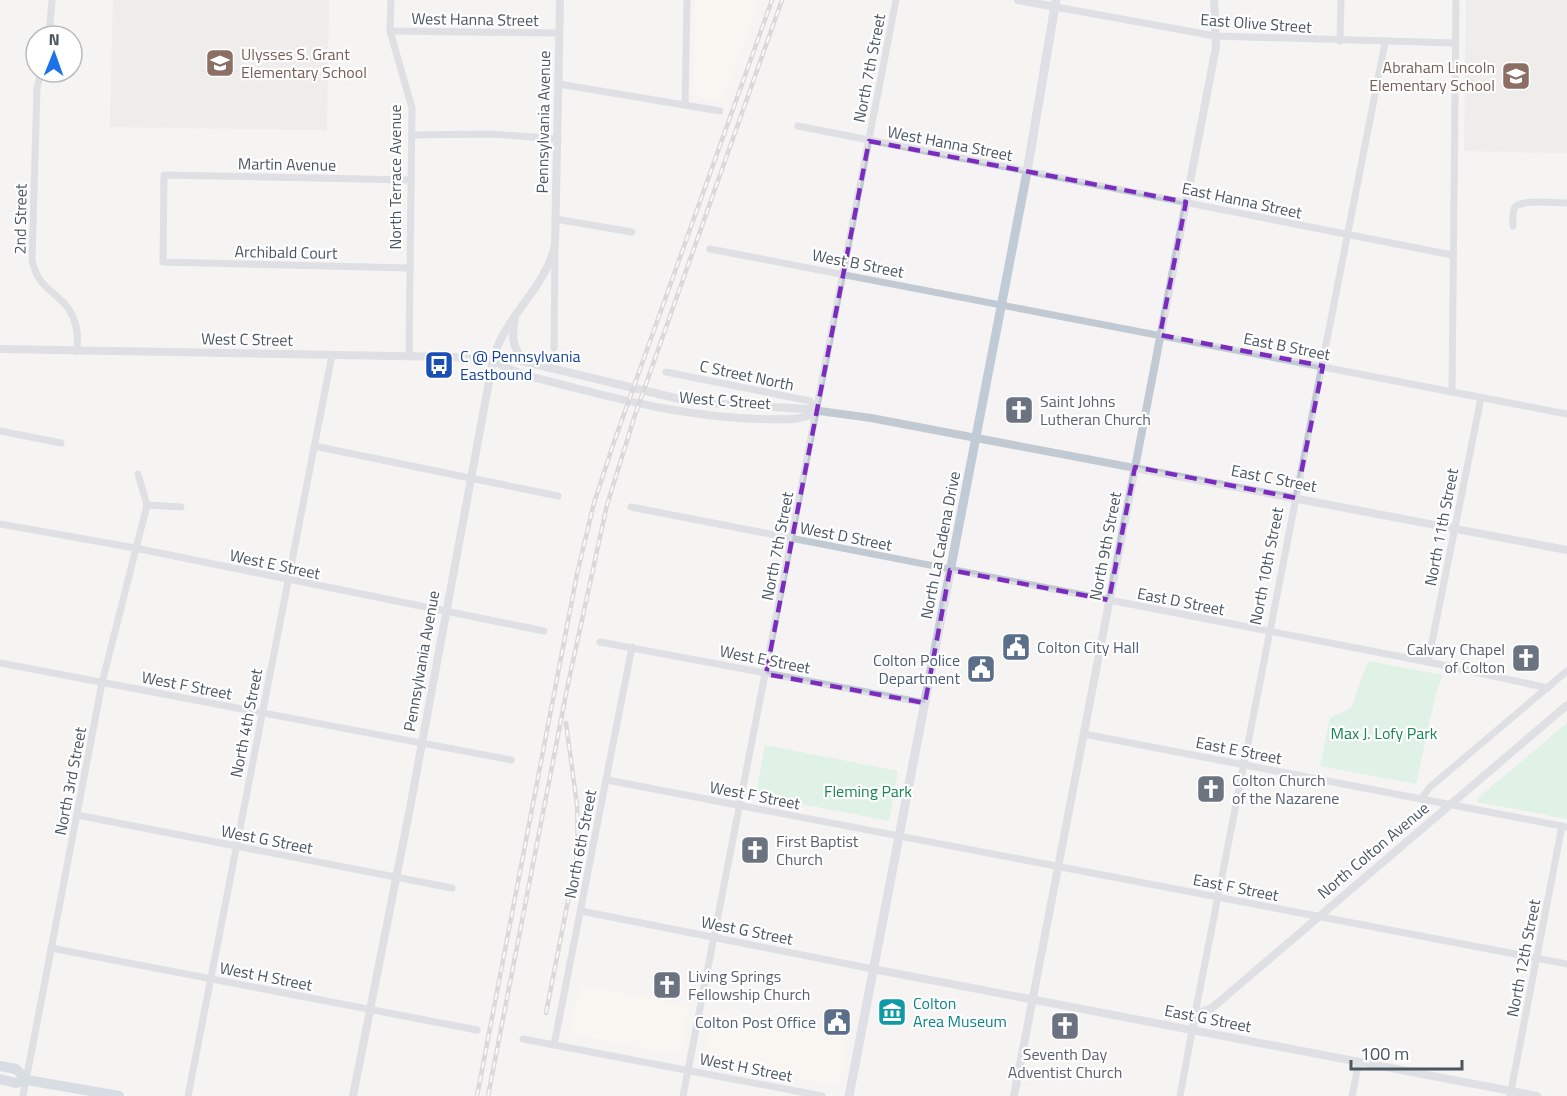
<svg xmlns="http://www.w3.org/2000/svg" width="1567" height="1096" viewBox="0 0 1567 1096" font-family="'Titillium Web',sans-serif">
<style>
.commercial{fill:#fdf9ef}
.education{fill:#e6e4e5}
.green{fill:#c3f1d5}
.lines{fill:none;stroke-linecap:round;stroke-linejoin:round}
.minor{stroke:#c1cad2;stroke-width:7}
.tertiary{stroke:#c1cad2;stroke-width:8}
.secondary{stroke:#c1cbd6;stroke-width:9}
.primary{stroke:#b3c2d1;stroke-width:10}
.rail-casing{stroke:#b5b8bd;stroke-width:4.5}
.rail{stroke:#fff;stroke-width:2;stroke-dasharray:7;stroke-linecap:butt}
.marked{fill:none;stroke:#7b2cbf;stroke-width:4.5;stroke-dasharray:12 8;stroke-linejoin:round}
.labels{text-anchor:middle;stroke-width:4.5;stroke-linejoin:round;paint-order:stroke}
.street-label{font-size:16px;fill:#4a5661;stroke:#fff}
.education-label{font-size:16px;fill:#785e54;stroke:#fff;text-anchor:start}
.transit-label{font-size:16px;fill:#164399;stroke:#fff;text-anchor:start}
.worship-label{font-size:16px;fill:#5b616d;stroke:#fff;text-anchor:start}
.service-label{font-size:16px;fill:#4e5e75;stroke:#fff;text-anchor:end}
.park-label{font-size:16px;fill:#17864f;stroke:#fff}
.culture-label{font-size:16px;fill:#0d838f;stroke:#fff;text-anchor:start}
</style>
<rect width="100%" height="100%" fill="#f5f3f3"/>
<g class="commercial">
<path d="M695 0H759L723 101 693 95Z"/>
<path d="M580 985 689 1006 680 1053 677 1055 570 1034Z"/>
<path d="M714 1011 848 1036 838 1085 708 1063 703 1060Z"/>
</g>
<g class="education">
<path d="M113 0H329L327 130 110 127Z"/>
<path d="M1466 0H1567V153L1464 151Z"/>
</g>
<g class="green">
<path d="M1368 661 1443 675 1436 693 1416 784 1320 766 1330 718 1351 708Z"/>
<path d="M1567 723V819L1478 802 1479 797Z"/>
<path d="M765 745 898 771 889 821 756 795Z"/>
</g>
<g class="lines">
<g class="minor">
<path d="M391 0 390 31 412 108 409 357"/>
<path d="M1056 7 1215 36 1455 43"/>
<path d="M390 31 560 33"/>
<path d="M49 36 52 0"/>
<path d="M1340 41 1341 0"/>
<path d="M41 72 37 88 32 260C39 293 59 290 71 313 78 325 78 338 77 351"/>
<path d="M559 84 720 111"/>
<path d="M685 105 687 0"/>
<path d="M798 126 1452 255"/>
<path d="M411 135 491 134 558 139"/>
<path d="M555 219 632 232"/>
<path d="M1513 226C1513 220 1512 212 1515 207 1522 199 1556 203 1567 203"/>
<path d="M710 249 1567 414"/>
<path d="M409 268 163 262 164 175 410 180"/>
<path d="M554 348 555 251"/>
<path d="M666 372 810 401 817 412"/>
<path d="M1452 392 1456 0"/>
<path d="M0 431 61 443"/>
<path d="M314 446 558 496"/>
<path d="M147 505 181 507"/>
<path d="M631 507 1428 662 1548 688"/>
<path d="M0 524 135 548 544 631"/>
<path d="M600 642 925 703"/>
<path d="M1428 662 1481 398"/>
<path d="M0 663 511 760"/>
<path d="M1084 734 1567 827"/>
<path d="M607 780 1567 964"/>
<path d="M1421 799 1430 787 1567 671"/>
<path d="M77 815 452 888"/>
<path d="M581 911 873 969"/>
<path d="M51 948 477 1030"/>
<path d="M1195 1014 1385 43"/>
<path d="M523 1039 822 1096"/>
<path d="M554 1045 632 647"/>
<path d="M23 1096 102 683 147 505 138 474"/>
<path d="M188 1096 332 355"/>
<path d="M683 1096 896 0"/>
<path d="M1180 1096 1192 1031"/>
<path d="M1352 1096 1359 1062"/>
<path d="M1510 1096 1562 826"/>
</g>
<g class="tertiary">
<path d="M1018 0 1056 7"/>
<path d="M515 316C512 336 511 347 525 362"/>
<path d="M0 349 452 357 493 360 509 358 692 402 805 409 871 418 1567 550"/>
<path d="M493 360C517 376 547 380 575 388 637 404 695 417 759 419 780 419 798 422 817 412"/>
<path d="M873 969 1537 1096"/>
<path d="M1192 1031 1195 1014 1212 1008 1567 705"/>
<path d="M353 1096 410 808 493 360C504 316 545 290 555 245L560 0"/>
<path d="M1014 1096 1216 47 1214 0"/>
</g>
<path class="secondary" d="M849 1096 1027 172 1056 0"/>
<g class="primary">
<path d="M0 1066 16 1069 27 1080"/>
<path d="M0 1079 16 1083 27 1080 119 1096"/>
</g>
<g class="rail-casing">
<g id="rail">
<path d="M546 1013 578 850 577 805 566 723"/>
<path d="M477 1096 577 574 594 503 614 442 772 0"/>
<path d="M488 1096 568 684 607 505 635 415 782 0"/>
</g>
</g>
<use href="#rail" class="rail"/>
</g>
<path d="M0 0H1567V1096H0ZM869 141 1186 202 1160 335 1323 366 1296 498 1135 467 1109 600 950 570 925 703 766 674Z" fill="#f5f3f3" fill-opacity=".55" fill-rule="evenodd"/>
<path class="marked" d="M869 141 1186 202 1160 335 1323 366 1296 498 1135 467 1109 600 950 570 925 703 766 674Z"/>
<defs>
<g id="school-square" transform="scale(1.5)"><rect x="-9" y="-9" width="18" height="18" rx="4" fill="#8d6e63" stroke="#fff"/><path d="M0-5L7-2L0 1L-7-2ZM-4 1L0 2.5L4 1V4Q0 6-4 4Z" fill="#fff"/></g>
<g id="bus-square" transform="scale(1.5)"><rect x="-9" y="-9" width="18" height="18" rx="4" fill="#1a4fb4" stroke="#fff"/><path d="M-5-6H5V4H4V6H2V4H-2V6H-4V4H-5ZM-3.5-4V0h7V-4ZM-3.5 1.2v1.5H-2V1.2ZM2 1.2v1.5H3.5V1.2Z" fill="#fff"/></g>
<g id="church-square" transform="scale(1.5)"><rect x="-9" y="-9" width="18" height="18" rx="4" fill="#6b7280" stroke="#fff"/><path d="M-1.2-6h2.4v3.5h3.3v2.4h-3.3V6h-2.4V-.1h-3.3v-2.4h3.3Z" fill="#fff"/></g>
<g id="civic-square" transform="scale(1.5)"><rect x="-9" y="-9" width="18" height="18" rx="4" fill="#5c6f8a" stroke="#fff"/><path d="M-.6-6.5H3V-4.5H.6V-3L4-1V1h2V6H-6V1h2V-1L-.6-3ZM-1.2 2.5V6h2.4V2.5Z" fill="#fff"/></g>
<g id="museum-square" transform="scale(1.5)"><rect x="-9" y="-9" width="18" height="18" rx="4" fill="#0f9aa8" stroke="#fff"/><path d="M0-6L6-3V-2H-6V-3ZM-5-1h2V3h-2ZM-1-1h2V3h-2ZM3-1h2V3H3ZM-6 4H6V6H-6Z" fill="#fff"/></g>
</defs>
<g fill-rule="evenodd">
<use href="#school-square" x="220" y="63"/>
<use href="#school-square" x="1516" y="76"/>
<use href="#bus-square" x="439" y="365"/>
<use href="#church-square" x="1019" y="410"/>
<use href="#civic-square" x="1016" y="647"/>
<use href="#church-square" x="1526" y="658"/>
<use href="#civic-square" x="981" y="669"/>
<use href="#church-square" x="1211" y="789"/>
<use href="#church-square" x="755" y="850"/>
<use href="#church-square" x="667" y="985"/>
<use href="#museum-square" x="892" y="1012"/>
<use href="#civic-square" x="837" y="1022"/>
<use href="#church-square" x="1065" y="1026"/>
</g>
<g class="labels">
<g class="street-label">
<text transform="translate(475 19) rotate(1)" y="6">West Hanna Street</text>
<text transform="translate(1256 23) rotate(4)" y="6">East Olive Street</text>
<text transform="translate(869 68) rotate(-79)" y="6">North 7th Street</text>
<text transform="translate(543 122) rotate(-89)" y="6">Pennsylvania Avenue</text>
<text transform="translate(950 143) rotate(11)" y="6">West Hanna Street</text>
<text transform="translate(287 164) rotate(1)" y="6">Martin Avenue</text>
<text transform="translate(395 177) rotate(-90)" y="6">North Terrace Avenue</text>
<text transform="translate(1242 200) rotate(12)" y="6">East Hanna Street</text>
<text transform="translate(20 219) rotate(-89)" y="6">2nd Street</text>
<text transform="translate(286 252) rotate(1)" y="6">Archibald Court</text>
<text transform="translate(858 263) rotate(11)" y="6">West B Street</text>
<text transform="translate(247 339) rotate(1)" y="6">West C Street</text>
<text transform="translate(1287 346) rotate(11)" y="6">East B Street</text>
<text transform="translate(747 375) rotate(12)" y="6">C Street North</text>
<text transform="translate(725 400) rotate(4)" y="6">West C Street</text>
<text transform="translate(1274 478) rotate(11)" y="6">East C Street</text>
<text transform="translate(1441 527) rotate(-79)" y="6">North 11th Street</text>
<text transform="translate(846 536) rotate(11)" y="6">West D Street</text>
<text transform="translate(940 545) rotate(-79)" y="6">North La Cadena Drive</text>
<text transform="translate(777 546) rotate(-79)" y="6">North 7th Street</text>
<text transform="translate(1105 546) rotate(-79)" y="6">North 9th Street</text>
<text transform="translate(275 564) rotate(12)" y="6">West E Street</text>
<text transform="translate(1266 566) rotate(-79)" y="6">North 10th Street</text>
<text transform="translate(1181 601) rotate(11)" y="6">East D Street</text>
<text transform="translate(765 659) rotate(11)" y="6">West E Street</text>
<text transform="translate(421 661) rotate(-80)" y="6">Pennsylvania Avenue</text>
<text transform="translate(187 685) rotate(11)" y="6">West F Street</text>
<text transform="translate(246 723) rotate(-79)" y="6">North 4th Street</text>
<text transform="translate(1239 750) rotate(11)" y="6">East E Street</text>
<text transform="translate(70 781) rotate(-79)" y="6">North 3rd Street</text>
<text transform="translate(755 795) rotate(11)" y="6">West F Street</text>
<text transform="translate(267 839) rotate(11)" y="6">West G Street</text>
<text transform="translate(580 844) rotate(-79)" y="6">North 6th Street</text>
<text transform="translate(1373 850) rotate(-40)" y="6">North Colton Avenue</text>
<text transform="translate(1236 887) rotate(11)" y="6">East F Street</text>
<text transform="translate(747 930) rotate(11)" y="6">West G Street</text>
<text transform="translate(1523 958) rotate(-79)" y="6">North 12th Street</text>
<text transform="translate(266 976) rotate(11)" y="6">West H Street</text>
<text transform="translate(1208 1018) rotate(11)" y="6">East G Street</text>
<text transform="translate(746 1067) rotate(11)" y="6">West H Street</text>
</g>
<g class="education-label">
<text x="241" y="60">Ulysses S. Grant<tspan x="241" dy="18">Elementary School</tspan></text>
<text x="1495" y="73" text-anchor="end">Abraham Lincoln<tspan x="1495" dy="18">Elementary School</tspan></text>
</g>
<g class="transit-label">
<text x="460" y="362">C @ Pennsylvania<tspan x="460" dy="18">Eastbound</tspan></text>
</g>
<g class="worship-label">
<text x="1040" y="407">Saint Johns<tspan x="1040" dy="18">Lutheran Church</tspan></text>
<text x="1505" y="655" text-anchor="end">Calvary Chapel<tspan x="1505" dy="18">of Colton</tspan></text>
<text x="1232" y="786">Colton Church<tspan x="1232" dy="18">of the Nazarene</tspan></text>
<text x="776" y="847">First Baptist<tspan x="776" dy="18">Church</tspan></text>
<text x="688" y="982">Living Springs<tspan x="688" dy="18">Fellowship Church</tspan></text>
<text x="1065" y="1060" text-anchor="middle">Seventh Day<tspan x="1065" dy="18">Adventist Church</tspan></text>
</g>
<g class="service-label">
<text x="1037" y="653" text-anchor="start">Colton City Hall</text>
<text x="960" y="666">Colton Police<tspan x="960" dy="18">Department</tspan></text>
<text x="816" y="1028">Colton Post Office</text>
</g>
<g class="park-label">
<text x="1384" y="739">Max J. Lofy Park</text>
<text x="868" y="797">Fleming Park</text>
</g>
<g class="culture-label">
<text x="913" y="1009">Colton<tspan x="913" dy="18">Area Museum</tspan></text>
</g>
</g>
<g transform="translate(54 54) rotate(1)"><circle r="28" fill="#ffffff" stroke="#b7bbc0" stroke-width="1.5"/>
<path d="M0-4.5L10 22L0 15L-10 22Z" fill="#1a73e8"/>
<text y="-9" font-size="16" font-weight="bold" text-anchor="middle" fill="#4a5661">N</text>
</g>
<path d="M1351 1060v9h111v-9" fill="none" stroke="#4a5661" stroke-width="3"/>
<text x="1360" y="1060" font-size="18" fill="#4a5661" stroke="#ffffff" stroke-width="4.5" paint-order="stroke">100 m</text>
</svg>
